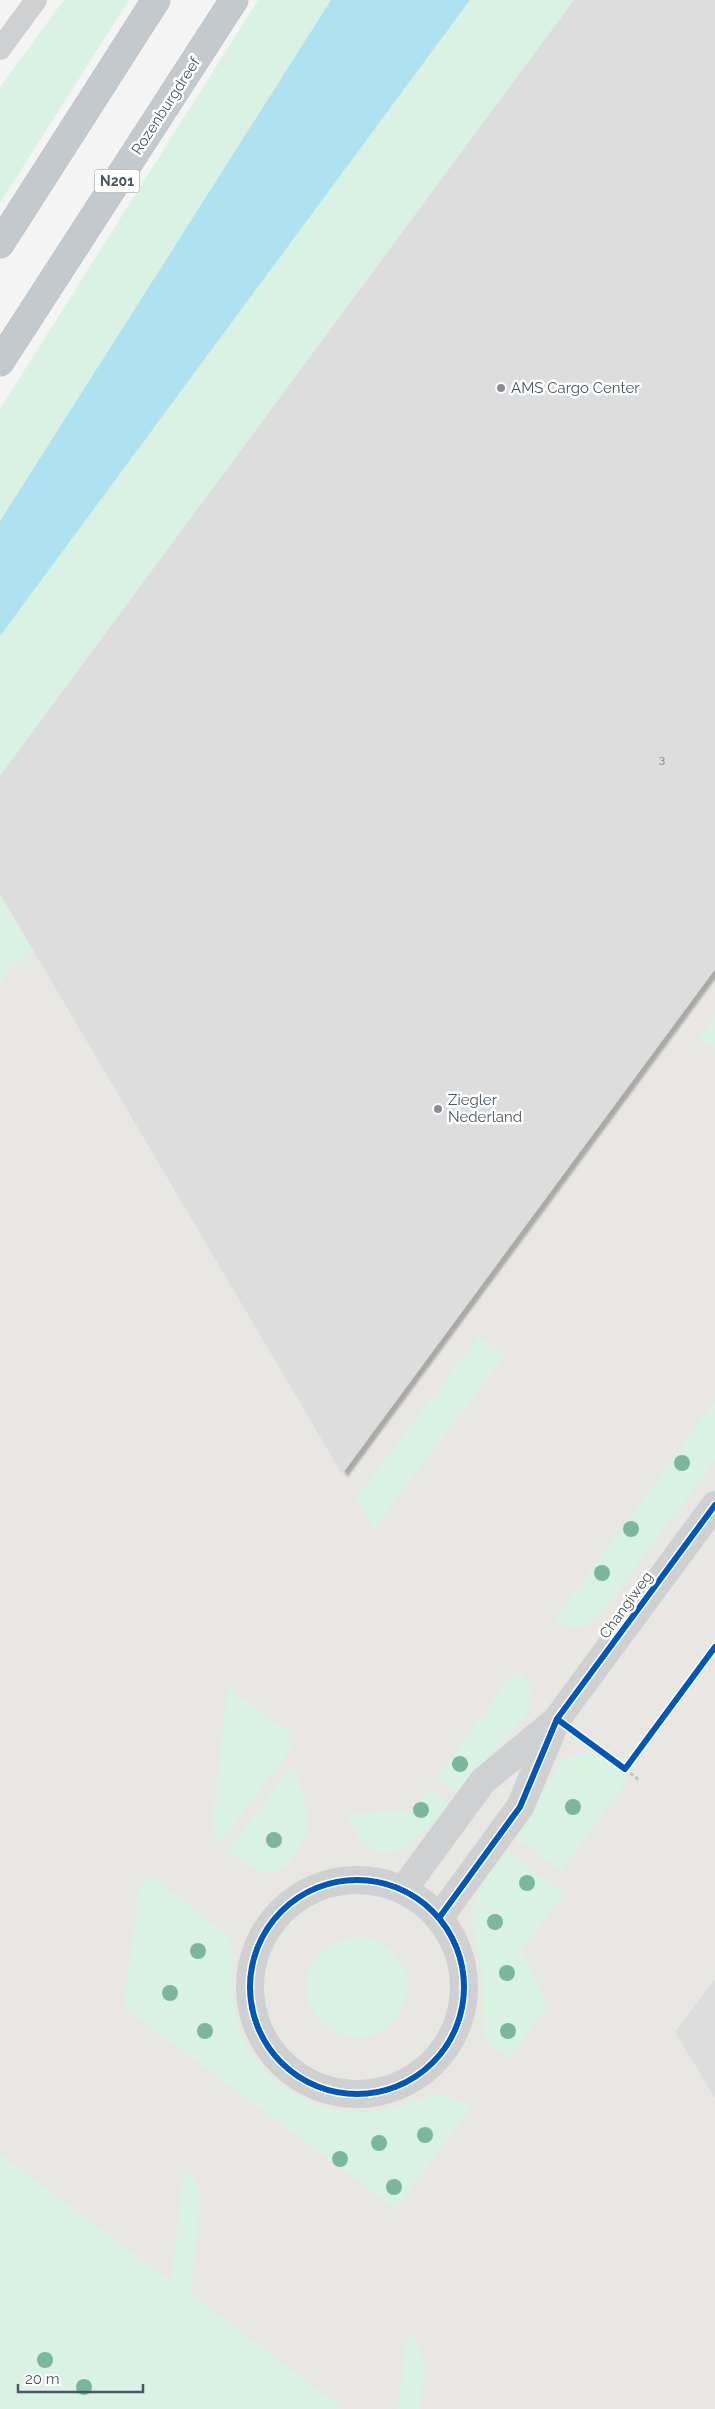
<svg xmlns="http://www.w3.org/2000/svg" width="715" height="2409" viewBox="0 0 715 2409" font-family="Raleway,sans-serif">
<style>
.commercial{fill:#e8e7e3}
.green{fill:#d9f2e3}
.water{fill:#aee2f0}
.building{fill:#ddddde;filter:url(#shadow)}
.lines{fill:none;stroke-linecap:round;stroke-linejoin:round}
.trunk-casing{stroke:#b9bec3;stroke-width:29}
.path{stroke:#bcc7c4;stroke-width:3;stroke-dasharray:4 2.5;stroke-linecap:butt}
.service{stroke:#ced0d2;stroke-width:22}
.minor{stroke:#ced0d2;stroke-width:28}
.trunk{stroke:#c4c9cd;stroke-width:28}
.cycleway-casing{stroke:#fff;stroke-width:9}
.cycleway{stroke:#0057b8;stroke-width:6}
.tree{fill:#7ab899}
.poi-dot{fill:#868d94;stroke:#fff;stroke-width:2}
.labels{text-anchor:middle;stroke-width:5;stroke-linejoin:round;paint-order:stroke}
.number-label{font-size:12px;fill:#707881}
.shield{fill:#fff;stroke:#808990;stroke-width:1}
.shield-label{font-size:14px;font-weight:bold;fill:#4a5661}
.street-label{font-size:15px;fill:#4a5661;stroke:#fff}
.poi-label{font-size:15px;fill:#4a5661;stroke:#fff;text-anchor:start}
</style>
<defs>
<filter id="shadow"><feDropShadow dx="5.5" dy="3" stdDeviation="1" flood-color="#0004"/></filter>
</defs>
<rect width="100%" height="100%" fill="#f4f4f4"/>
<path class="commercial" d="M470 0H715V2409H303L0 2185V636Z"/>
<g class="green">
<path d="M64 0H129L0 203V87Z"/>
<path d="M258 0H331L0 521V409Z"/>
<path d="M470 0H574L0 776V636Z"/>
<path d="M0 894 33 950 14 965 0 984Z"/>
<path d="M715 1016V1050L699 1038Z"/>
<path d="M479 1336 505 1356 374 1529 356 1498Z"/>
<path d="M715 1401V1460L601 1614C586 1629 571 1632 554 1620Z"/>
<path d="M515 1671 522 1675 530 1688 529 1711 458 1794 436 1778Z"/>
<path d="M228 1688 288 1732 291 1749 219 1844 215 1839 212 1824Z"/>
<path d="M581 1752 598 1755 629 1778 561 1871 515 1837 559 1765 569 1756Z"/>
<path d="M294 1763C299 1782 307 1805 307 1825 307 1835 302 1845 296 1854 275 1888 252 1867 228 1851Z"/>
<path d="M429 1789 449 1804C430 1825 396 1872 364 1844 356 1837 352 1823 347 1814L413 1810Z"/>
<path d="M505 1850 564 1894 522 1950 547 2006 509 2058 490 2045 483 2034 482 1973 470 1914 483 1881Z"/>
<path d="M149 1878 158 1881 228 1936C235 1952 231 1967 232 1984 233 2009 240 2036 253 2056 284 2101 339 2120 390 2109 426 2101 436 2083 471 2108L396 2209 124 2008 139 1886Z"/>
<circle cx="357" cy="1987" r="50"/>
<path d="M0 2154 171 2281 184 2170 194 2178 201 2194 190 2294 343 2409H0Z"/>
<path d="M407 2337 414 2338 425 2364 420 2409H398Z"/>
</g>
<path class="water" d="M331 0H470L0 636V521Z"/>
<g class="building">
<path d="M574 0H715V969L342 1474 0 894V776Z"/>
<path d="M715 1979V2098L675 2032Z"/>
</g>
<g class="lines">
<g class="trunk-casing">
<g id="trunk">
<path d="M0 244 156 0"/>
<path d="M0 362 234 0"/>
</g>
</g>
<path class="path" d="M625 1769 639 1780"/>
<path class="service" d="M0 49 36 0"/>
<g class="minor">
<circle cx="357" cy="1987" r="107"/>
<path d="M403 1890 483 1781 554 1722"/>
<path d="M439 1918 520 1807 557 1719 715 1505"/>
</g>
<use href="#trunk" class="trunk"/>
<g class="cycleway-casing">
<g id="cycleway">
<path d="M557 1719 625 1769 715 1647"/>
<circle cx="357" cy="1987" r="107"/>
<path d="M439 1918 520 1807 557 1719 715 1505"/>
</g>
</g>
<use href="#cycleway" class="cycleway"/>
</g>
<g class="tree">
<circle cx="682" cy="1463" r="8"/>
<circle cx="631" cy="1529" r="8"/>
<circle cx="602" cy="1573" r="8"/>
<circle cx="460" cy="1764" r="8"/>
<circle cx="573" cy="1807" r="8"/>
<circle cx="421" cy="1810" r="8"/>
<circle cx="274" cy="1840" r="8"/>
<circle cx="527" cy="1883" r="8"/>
<circle cx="495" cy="1922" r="8"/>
<circle cx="198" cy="1951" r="8"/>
<circle cx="507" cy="1973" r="8"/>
<circle cx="170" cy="1993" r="8"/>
<circle cx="205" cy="2031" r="8"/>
<circle cx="508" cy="2031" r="8"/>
<circle cx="425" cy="2135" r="8"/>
<circle cx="379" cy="2143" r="8"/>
<circle cx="340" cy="2159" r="8"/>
<circle cx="394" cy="2187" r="8"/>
<circle cx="45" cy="2360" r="8"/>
<circle cx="84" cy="2387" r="8"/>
</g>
<g class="poi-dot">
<circle cx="501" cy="388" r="5"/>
<circle cx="438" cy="1109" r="5"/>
</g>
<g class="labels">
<g class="number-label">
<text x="662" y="763">3</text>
</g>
<rect class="shield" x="94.5" y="169.5" width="45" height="23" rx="4"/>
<g class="shield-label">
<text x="117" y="186">N201</text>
</g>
<g class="street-label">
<text transform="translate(166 106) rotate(-57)" y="5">Rozenburgdreef</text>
<text transform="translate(626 1605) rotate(-54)" y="5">Changiweg</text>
</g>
<g class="poi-label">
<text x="511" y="393">AMS Cargo Center</text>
<text x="448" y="1105">Ziegler<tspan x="448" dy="17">Nederland</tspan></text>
</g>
</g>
<path d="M18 2384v8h125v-8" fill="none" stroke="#4a5661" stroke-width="2.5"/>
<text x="25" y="2384" font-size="15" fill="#4a5661" stroke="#ffffff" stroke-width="4" paint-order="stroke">20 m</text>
</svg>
